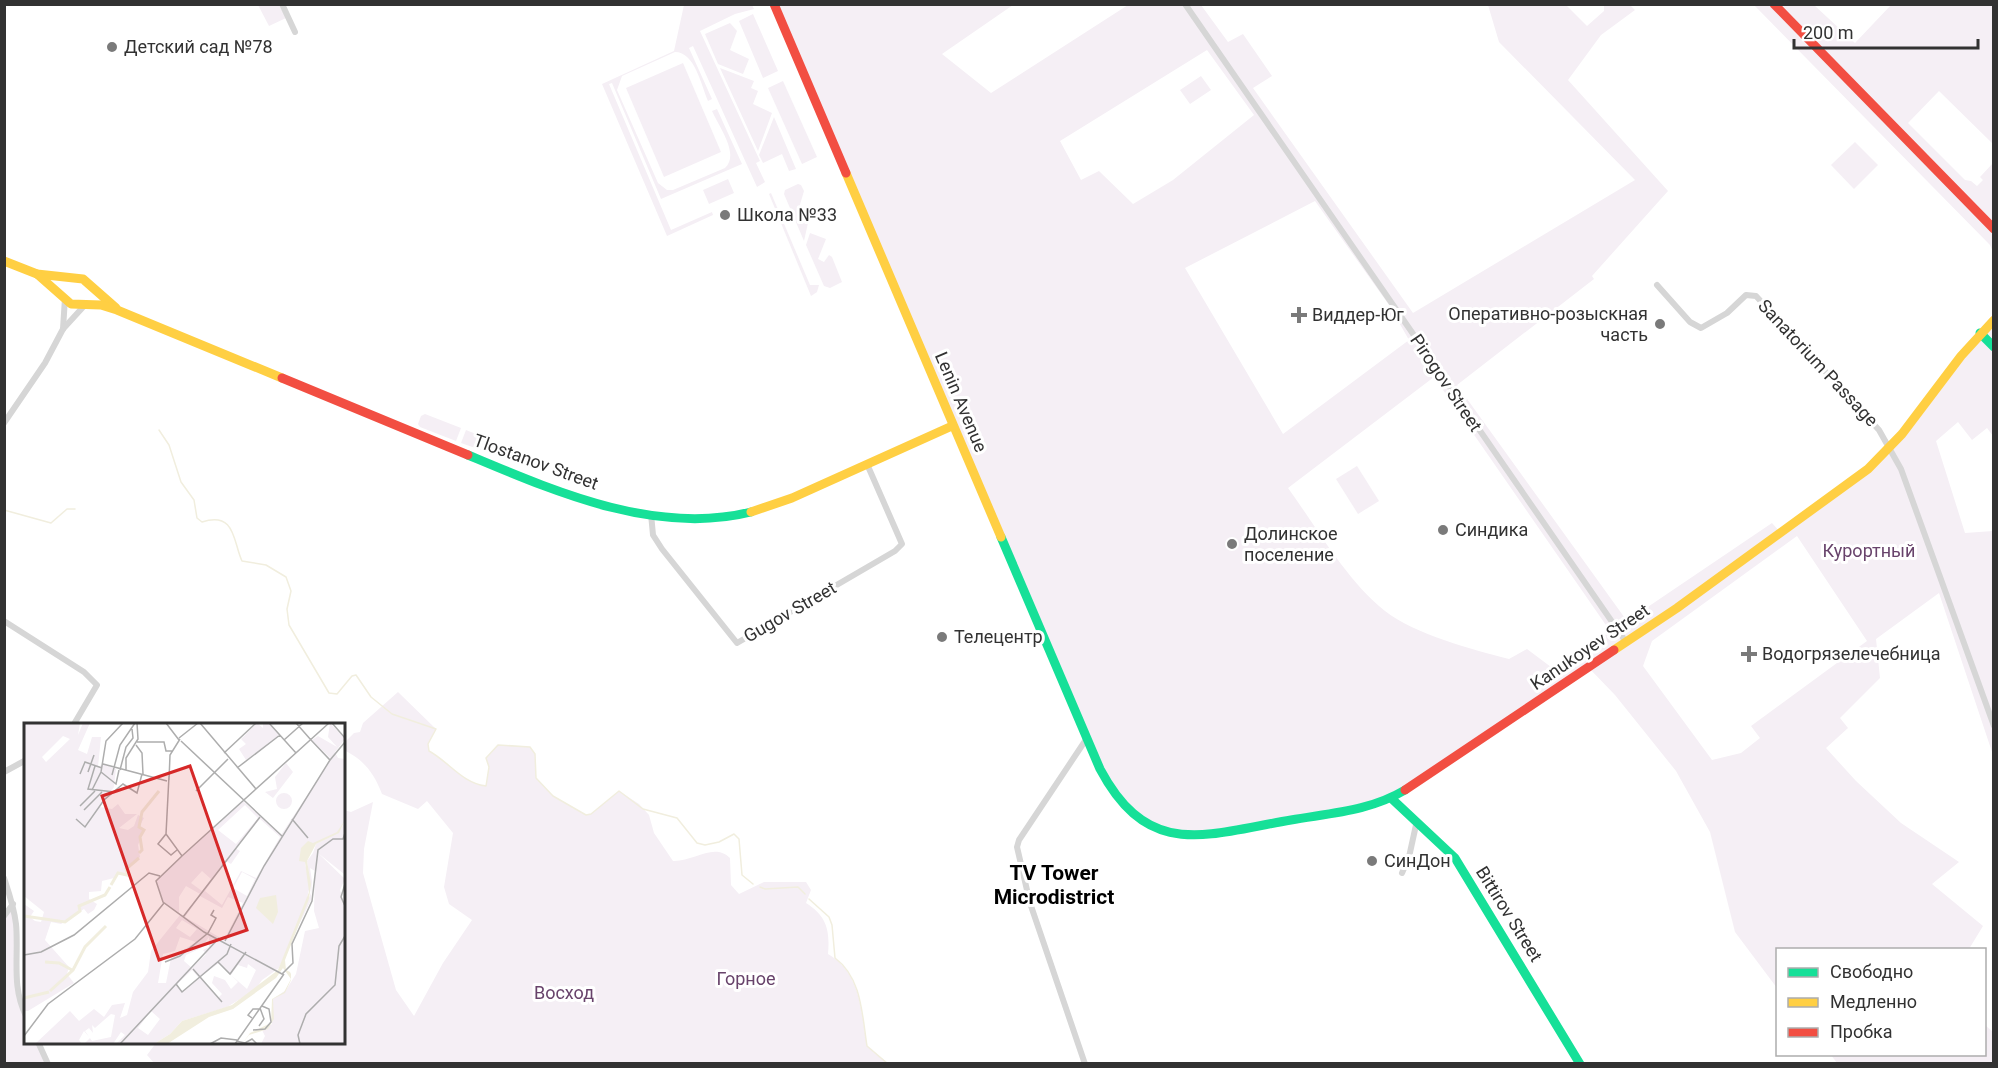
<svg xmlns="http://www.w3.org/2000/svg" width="1998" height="1068" viewBox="0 0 1998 1068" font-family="Roboto,sans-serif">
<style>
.green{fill:#f5eff5;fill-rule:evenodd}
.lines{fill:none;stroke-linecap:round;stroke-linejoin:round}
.stream{stroke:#f1eede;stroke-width:1.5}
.street{stroke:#d6d6d6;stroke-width:6}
.fast{stroke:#16e098;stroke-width:9}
.slow{stroke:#ffcf43;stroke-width:9}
.jam{stroke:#f24e42;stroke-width:9}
.poi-dot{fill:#7a7a7a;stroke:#fff;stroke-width:2}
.labels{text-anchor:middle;stroke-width:6;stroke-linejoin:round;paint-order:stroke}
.poi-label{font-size:18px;fill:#323232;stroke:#fff;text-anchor:start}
.street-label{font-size:18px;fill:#323232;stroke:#fff}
.park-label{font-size:18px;fill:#68436b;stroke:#fff}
.quarter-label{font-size:21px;font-weight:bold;fill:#000;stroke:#fff}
.inset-river{fill:none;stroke:#f1eede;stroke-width:3}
.inset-road{fill:none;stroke:#adadad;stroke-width:1.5}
.view{fill:#d62828;fill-opacity:0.15;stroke:#d62828;stroke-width:3}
.inset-edge{fill:none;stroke:#323232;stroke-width:3}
</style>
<rect width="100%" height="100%" fill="#fff"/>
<g class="green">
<path d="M258 5H279L286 18 269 26Z"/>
<path d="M684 5H752L754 9 735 14 700 31 760 161 756 163 765 182 757 187 693 46 689 48 712 99 708 101C701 85 695 52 675 52L622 76 617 90 658 183 667 190H673L725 168C740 154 719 127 712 111L717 109 742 164 661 199 612 83 609 84 671 230 712 212 713 215 667 236 602 84 674 51Z"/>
<path d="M774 5H1013L942 54 991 93 1128 5H1201L1228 42 1243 34 1272 76 1253 88 1413 313 1635 180 1499 42 1488 5H1566L1587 26 1604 11V5H1630L1635 10 1601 35 1568 80 1668 191 1592 276 1594 279 1457 385 1627 621 1772 523 1781 533 1868 469 1993 320V436L1987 428 1972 440 1958 422 1936 441 1965 533 1993 531V755L1939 593 1876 639 1880 678 1840 718 1848 728 1826 748 1856 781 1901 823 1959 862 1932 884 1983 926 1969 949 1778 950 1777 988 1735 932 1710 832 1676 771 1615 695 1588 667 1391 798 1213 835 1153 827 1109 786ZM1207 50 1254 115 1173 180 1133 204 1099 171 1081 180 1060 141ZM1315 201 1389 305 1383 312 1389 322 1397 319 1409 340 1283 434 1185 268ZM1434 377 1610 631 1559 673 1527 649 1509 659C1474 650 1414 634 1385 611 1347 581 1317 528 1288 488ZM1797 536 1867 641 1751 726 1760 738 1741 753 1712 760 1643 666 1652 641Z"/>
<path d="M1754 5H1814L1855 43 1891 5H1993V144L1939 91 1908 123 1965 180 1971 181 1977 186 1983 180 1980 177 1993 163V252L1990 245Z"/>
<path d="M753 14 778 71 763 78 739 21Z"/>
<path d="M730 23 737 31 730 50 749 59 743 74 718 64 705 34Z"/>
<path d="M683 63 721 152 664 177 626 88Z"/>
<path d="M720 68 754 81 751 88 758 91 753 104 772 113 758 151Z"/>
<path d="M1201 76 1211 90 1190 104 1180 90Z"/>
<path d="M783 81 817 157 802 164 768 88Z"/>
<path d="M774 117 796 169 789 171 782 154 763 163 759 155Z"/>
<path d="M1855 142 1878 165 1854 189 1831 165Z"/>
<path d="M728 179 734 193 709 204 703 190Z"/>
<path d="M798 184 801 185 804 191 799 208 814 214 810 215 808 221 811 222 808 223 804 241 784 194 785 190Z"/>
<path d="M771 193 810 285H819L817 292 811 296 769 194Z"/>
<path d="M810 233 826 239 818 259 824 262 829 255 832 257 842 282 830 288 824 286 806 245Z"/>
<path d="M425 414 461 428 456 441 420 427 418 424 421 416Z"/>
<path d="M466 430 503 445 504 448 501 457 461 443Z"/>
<path d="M1357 466 1379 501 1358 514 1336 479Z"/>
<path d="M398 692 436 729 428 744 429 751C448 761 463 785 486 785L489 767 486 758 498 745 530 747 535 754 536 778 553 796 586 815 591 814 619 791 639 804 649 815 654 833 673 861C693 862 714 842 730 858L731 885 739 894 764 882H806L811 890 806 903C827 916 830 931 828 954 861 973 861 1011 867 1046L888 1063H154L147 1055 156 1043 344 1042V810L351 812 373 802 364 849 363 873 396 990 414 1016 443 963 472 920 449 904 444 887 453 833 427 801 418 809 382 794C374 773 364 760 344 750V743L354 733 360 732 363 723Z"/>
<path d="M13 904 15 968 25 1016 26 1042 38 1043 48 1063H5L4 916Z"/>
<path d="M1985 1025 1993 1032V1063H1837L1831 1055 1984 1054Z"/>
</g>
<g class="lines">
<g class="stream">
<path d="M159 430 169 445 181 482 194 500 197 518 202 522C236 511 233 542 242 561L266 565 286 577 291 591 287 609 289 625 329 693 337 694 352 676 356 675 371 697 392 714 436 729 428 744 429 751C448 761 463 784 486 786L489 767 486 758 498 745 530 747 535 754 536 778 553 796 586 815 591 814 619 791 643 809 677 818 697 843 705 845 719 842 734 834 739 839 742 875 753 884"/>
<path d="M4 510 51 523 67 509H75"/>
<path d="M760 887 765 889 798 887 805 894"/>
<path d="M809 899 829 917 832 925 835 958C862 978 862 1015 867 1046L888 1064"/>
</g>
<g class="street">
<path d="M282 4 295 32"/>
<path d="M1185 4C1333 216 1478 430 1626 642"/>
<path d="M1657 285 1690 322 1701 328 1727 313 1746 295 1756 296 1879 430 1901 469 1994 726"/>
<path d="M63 329 65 298"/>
<path d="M4 423 45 363 63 329 84 306"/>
<path d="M651 514 653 535 662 549 737 643 895 551 902 544 867 464"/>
<path d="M4 621 84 672 97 685 74 724"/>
<path d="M4 772 26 760"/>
<path d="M1402 873 1409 857 1416 825"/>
<path d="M4 878C9 893 14 907 16 924 19 956 11 986 26 1016"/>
<path d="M4 916 13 904"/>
<path d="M38 1042 48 1064"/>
<path d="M1085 1064 1030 903 1017 847 1019 840 1087 738"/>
</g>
<g class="fast">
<path d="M1980 333 1994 347"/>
<path d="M468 455C554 491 656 536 751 512"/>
<path d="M1001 537 1100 769C1149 861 1207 834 1291 820 1331 813 1370 811 1405 790"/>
<path d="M1391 798 1455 858 1580 1064"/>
</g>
<g class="slow">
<path d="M846 173 1001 537"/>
<path d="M4 261 37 274 83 279 116 308"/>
<path d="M37 274 71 304 101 305 117 310 282 378"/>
<path d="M751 512 792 498 952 426"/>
<path d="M1614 650 1677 608 1868 469 1902 434 1961 356 1994 320"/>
</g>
<g class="jam">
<path d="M774 4 846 173"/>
<path d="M1774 4 1994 229"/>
<path d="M282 378 468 455"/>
<path d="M1405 790 1614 650"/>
</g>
</g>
<g class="poi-dot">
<circle cx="112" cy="47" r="6"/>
<circle cx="725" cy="215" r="6"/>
<path d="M1296 306h6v6h6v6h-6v6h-6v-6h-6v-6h6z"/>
<circle cx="1660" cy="324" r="6"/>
<circle cx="1443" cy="530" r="6"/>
<circle cx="1232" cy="544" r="6"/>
<circle cx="942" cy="637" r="6"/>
<path d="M1746 645h6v6h6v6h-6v6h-6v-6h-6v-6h6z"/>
<circle cx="1372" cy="861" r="6"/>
</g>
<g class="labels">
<g class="poi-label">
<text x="124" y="53">Детский сад №78</text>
<text x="737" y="221">Школа №33</text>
<text x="1648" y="320" text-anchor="end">Оперативно-розыскная<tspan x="1648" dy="21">часть</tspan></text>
<text x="1312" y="321">Виддер-Юг</text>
<text x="1455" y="536">Синдика</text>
<text x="1244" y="540">Долинское<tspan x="1244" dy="21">поселение</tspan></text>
<text x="954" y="643">Телецентр</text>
<text x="1762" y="660">Водогрязелечебница</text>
<text x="1384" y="867">СинДон</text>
</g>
<g class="street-label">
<text transform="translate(1818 363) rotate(47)" y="6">Sanatorium Passage</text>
<text transform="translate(1446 383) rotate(56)" y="6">Pirogov Street</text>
<text transform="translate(961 402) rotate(67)" y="6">Lenin Avenue</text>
<text transform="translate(536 462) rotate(20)" y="6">Tlostanov Street</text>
<text transform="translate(790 612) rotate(-30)" y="6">Gugov Street</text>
<text transform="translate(1590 647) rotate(-34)" y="6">Kanukoyev Street</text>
<text transform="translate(1509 914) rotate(58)" y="6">Bittirov Street</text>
</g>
<g class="park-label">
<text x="1869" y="557">Курортный</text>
<text x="746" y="985">Горное</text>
<text x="564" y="999">Восход</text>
</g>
<g class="quarter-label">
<text x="1054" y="880">TV Tower<tspan x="1054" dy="24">Microdistrict</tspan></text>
</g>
</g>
<g transform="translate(24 723)">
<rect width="321" height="321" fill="#fff"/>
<path d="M0 0H56L54 12 59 0H66L54 27 63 31 68 14H77L74 44 79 41 92 46 90 64 76 84 88 86 94 81 101 91H113L95 105 104 107 110 103 114 92 120 95 115 104 120 107 114 122 116 134 102 146 103 152 94 149 90 155 78 158 77 168 65 169V176L73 181 70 187 64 191 60 186 37 201 27 199 21 217 45 244 43 251 50 260 4 288H0V181L10 188 6 194 11 198 17 199 20 189 0 173ZM39 13 46 16 22 39 18 34ZM233 0 239 5V0H244L255 12 222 37 215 26 222 21 217 16ZM306 0 321 16 311 29 314 35 321 36V97L316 107 321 99 320 151 294 130 321 156 316 167 321 182V321H237L241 313 238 307 248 301 249 276 262 267 272 251 281 208 295 205 290 188 291 148 286 145 288 158 287 177 269 214 287 170 283 138 289 130 292 121 308 113 291 120 281 141 286 162 281 184 255 245 238 257 231 267 203 284 158 298 146 311 130 321H92L101 312 97 309 89 321H60L66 315 60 308 55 317 58 321H11L46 288 55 298 70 286 80 294 88 282 101 280 96 295 103 292 109 269 124 249 127 228 156 192 139 178 132 157 219 78 257 112 307 36 288 17 294 13 313 24 304 14ZM221 82 234 95 212 121 194 107ZM236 96 256 114 232 155 217 148 198 182 181 168 202 138 207 141 216 128 211 125ZM178 148 187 156 178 168 167 160ZM218 149 231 156 223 173 209 165ZM162 163 176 171 160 193 155 190V174ZM176 173 198 185 204 174 219 180 200 217 161 194ZM158 197 173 206 166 214 152 205ZM156 214 172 219 147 235 142 260H134L139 231 151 228ZM185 214V224L179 227 182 231 168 245 160 238 162 232 177 225ZM195 240 214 259 207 266 201 257 190 253 188 260 198 271 194 275 176 254ZM224 241 232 247 223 266 207 252 214 242 223 245ZM168 247 175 255 158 269 153 261ZM127 288 136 296 124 312 114 305ZM87 291 91 292 87 314 68 318 61 308 65 305 69 310 68 302 71 305ZM262 40 269 49 249 75 241 69 253 66 251 54ZM252 78a8 8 0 1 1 16 0a8 8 0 1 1-16 0Z" fill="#f5eff5" fill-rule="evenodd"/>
<path d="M321 97 315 110 292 121 283 138 287 161 285 176 261 237 262 247 266 249 267 251V257L261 270 249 276 250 296 244 306 225 312 218 321 226 310 247 300 248 276 260 269 267 256 259 245 252 255 209 286 185 294 143 321H130L146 311 158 298 208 282 254 247 285 169 281 139 275 138 277 125 284 118 289 120 313 109ZM252 172 254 189 249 201 232 185 236 175Z" fill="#f1eede"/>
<path class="inset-river" d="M115 130 118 127 116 114 120 107 115 104 118 89 135 68M87 162 94 150 103 152 102 146 115 135M0 193 41 199 56 188 55 183 81 172 86 164M21 239 35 240 48 247M26 268 49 247 61 224 82 203M0 275 25 269"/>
<path class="inset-road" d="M142 0 155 17M176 0 232 66M245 0 272 30M272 0 287 17M308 0 321 15M155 15 174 0M260 17 279 0M287 17 306 37 321 19M157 18 258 113M113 19H140L142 28H148M112 22 118 30 119 51M200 30 232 0M79 41 143 58M71 43 64 66 91 69M213 45 256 12M96 47 102 24 109 15 108 6M102 47V35L114 16 113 0M64 49 70 32M77 49 92 61 95 47M56 51 61 39 78 45M88 52 96 22 111 0M145 53 142 111 158 133 305 0M145 57 146 32 156 16M68 67 77 49 82 18 99 0M172 68 204 36M56 83 71 68M60 87 78 69M52 96 61 104 80 77 99 61 113 70 118 51M268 96 284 115M142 111 134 121 147 132 153 127M158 133 132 158 139 179 180 209 258 251 269 240 268 221 288 178 294 127 309 116H319L321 110M321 161 317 174 321 183M159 194 236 94M201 218 240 143 306 37M0 232 17 229 50 212 125 150 136 153M141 239 156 233 184 210 192 195 187 192 190 187M194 239 206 251 222 229M169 246 198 279M152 261 158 269 203 231 207 221M228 295 224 292 229 286H235M235 303 240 296 236 285M229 307 241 306 247 299 245 286 238 283M0 313 24 281 111 216 140 180M212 318 221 320 228 316 233 321M96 321 195 215M186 321 197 315 213 317M211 321 260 251M276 321 274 312 282 291 311 262 315 223 321 213"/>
<path class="view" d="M166 43 223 207 135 237 78 73Z"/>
<rect width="321" height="321" class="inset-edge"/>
</g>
<rect width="1998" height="1068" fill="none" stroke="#323232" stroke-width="12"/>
<rect x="1776" y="948" width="210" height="108" fill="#ffffff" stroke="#adadad" stroke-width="1.5"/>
<rect x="1788" y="968" width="30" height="9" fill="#16e098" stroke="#adadad" stroke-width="1.5"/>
<text x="1830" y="978" font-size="18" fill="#323232">Свободно</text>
<rect x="1788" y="998" width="30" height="9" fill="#ffcf43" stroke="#adadad" stroke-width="1.5"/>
<text x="1830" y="1008" font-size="18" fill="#323232">Медленно</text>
<rect x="1788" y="1028" width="30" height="9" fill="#f24e42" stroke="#adadad" stroke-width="1.5"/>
<text x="1830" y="1038" font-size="18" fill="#323232">Пробка</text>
<path d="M1794 39v9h184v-9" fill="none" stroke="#323232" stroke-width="3"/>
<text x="1803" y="39" font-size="18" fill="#323232" stroke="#ffffff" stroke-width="4.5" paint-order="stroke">200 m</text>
</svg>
